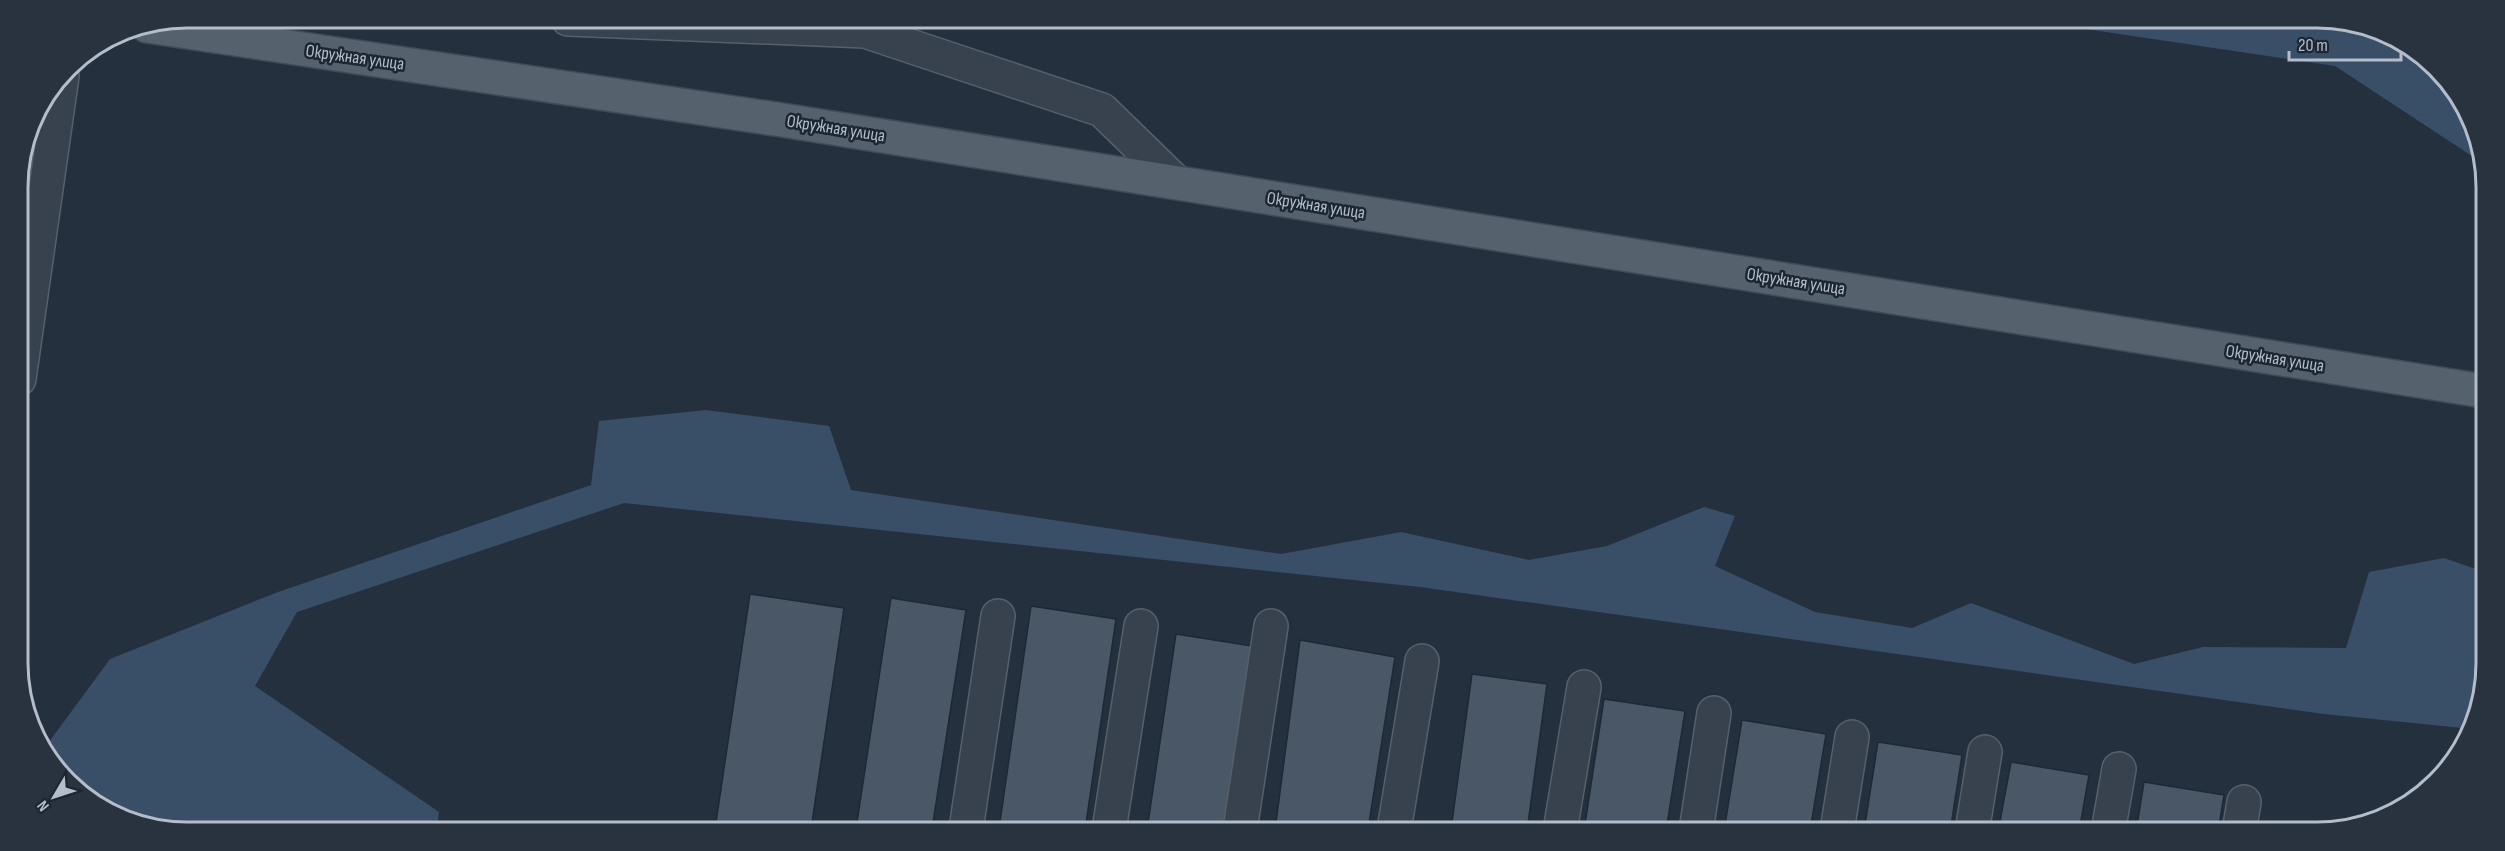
<svg xmlns="http://www.w3.org/2000/svg" width="2505" height="851" viewBox="0 0 2505 851" font-family="'Sofia Sans Condensed',sans-serif">
<style>
.water{fill:#394e67}
.building{fill:#4a5767;stroke:#1f2935;stroke-width:1.5}
.lines{fill:none;stroke-linecap:round;stroke-linejoin:round}
.minor-casing{stroke:#56606c;stroke-width:36}
.major-casing{stroke:#414b57;stroke-width:36}
.minor{stroke:#38424e;stroke-width:33}
.major{stroke:#56616e;stroke-width:33}
.labels{text-anchor:middle;stroke-width:5;stroke-linejoin:round;paint-order:stroke}
.street-label{font-size:18px;fill:#b4bdc9;stroke:#1d2733}
.rim{fill:none;stroke:#b4bdc9;stroke-width:3}
</style>
<rect width="100%" height="100%" fill="#24303e"/>
<g class="water">
<path d="M2045 23 2362 24 2445 75 2484 155V164L2335 66Z"/>
<path d="M706 410 829 426 851 490 1281 554 1401 532 1529 560 1607 546 1704 507 1735 516 1715 566 1815 612 1912 628 1971 603 2134 664 2203 647 2346 648 2369 572 2444 558 2482 571 2481 708 2472 729 2324 714 1420 587 624 503 297 612 255 686 439 812 437 828 143 827 60 776 46 746 110 659 278 592 591 485 599 421Z"/>
</g>
<g class="building">
<path d="M750 594 844 608 811 829H715Z"/>
<path d="M891 598 966 610 932 829H856Z"/>
<path d="M1031 606 1116 619 1085 830 999 829Z"/>
<path d="M1176 634 1252 646 1224 830H1147Z"/>
<path d="M1300 640 1395 657 1368 830H1275Z"/>
<path d="M1472 674 1547 684 1527 831 1451 830Z"/>
<path d="M1604 699 1685 711 1666 831H1584Z"/>
<path d="M1742 720 1826 734 1810 831H1724Z"/>
<path d="M1878 742 1962 755 1950 832 1864 831Z"/>
<path d="M2011 762 2089 775 2079 832H1998Z"/>
<path d="M2144 782 2224 795 2218 832H2136Z"/>
</g>
<g class="lines">
<g class="minor-casing">
<g id="minor">
<path d="M568 19 865 31 1102 110 1176 182"/>
<path d="M19 379 62 76"/>
<path d="M966 829 998 616"/>
<path d="M1109 830 1141 626"/>
<path d="M1240 830 1271 626"/>
<path d="M1394 830 1422 661"/>
<path d="M1560 831 1584 687"/>
<path d="M1696 831 1714 713"/>
<path d="M1837 831 1852 737"/>
<path d="M1972 832 1985 752"/>
<path d="M2108 832 2119 769"/>
<path d="M2239 832 2244 802"/>
</g>
</g>
<g class="major-casing">
<path id="major" d="M147 26 782 120 2483 391"/>
</g>
<use href="#minor" class="minor"/>
<use href="#major" class="major"/>
</g>
<g class="labels">
<g class="street-label">
<text transform="translate(355 57) rotate(8)" y="6">Окружная улица</text>
<text transform="translate(836 128) rotate(9)" y="6">Окружная улица</text>
<text transform="translate(1316 205) rotate(9)" y="6">Окружная улица</text>
<text transform="translate(1796 281) rotate(9)" y="6">Окружная улица</text>
<text transform="translate(2275 358) rotate(9)" y="6">Окружная улица</text>
</g>
</g>
<path d="M0 0H2505V851H0ZM187 28H2317A159 159 0 0 1 2476 187V663A159 159 0 0 1 2317 822H187A159 159 0 0 1 28 663V187A159 159 0 0 1 187 28Z" fill="#29333f" fill-rule="evenodd"/>
<path class="rim" d="M187 28H2317A159 159 0 0 1 2476 187V663A159 159 0 0 1 2317 822H187A159 159 0 0 1 28 663V187A159 159 0 0 1 187 28Z"/>
<g transform="translate(54 797) rotate(231)" stroke="#1d2733" stroke-width="4.5" paint-order="stroke">
<path d="M0-4.5L10 22L0 15L-10 22Z" fill="#b4bdc9"/>
<text y="-9" font-size="16" font-weight="bold" text-anchor="middle" fill="#b4bdc9">N</text>
</g>
<path d="M2289 51v9h112v-9" fill="none" stroke="#b4bdc9" stroke-width="3"/>
<text x="2298" y="51" font-size="18" fill="#b4bdc9" stroke="#1d2733" stroke-width="4.5" paint-order="stroke">20 m</text>
</svg>
